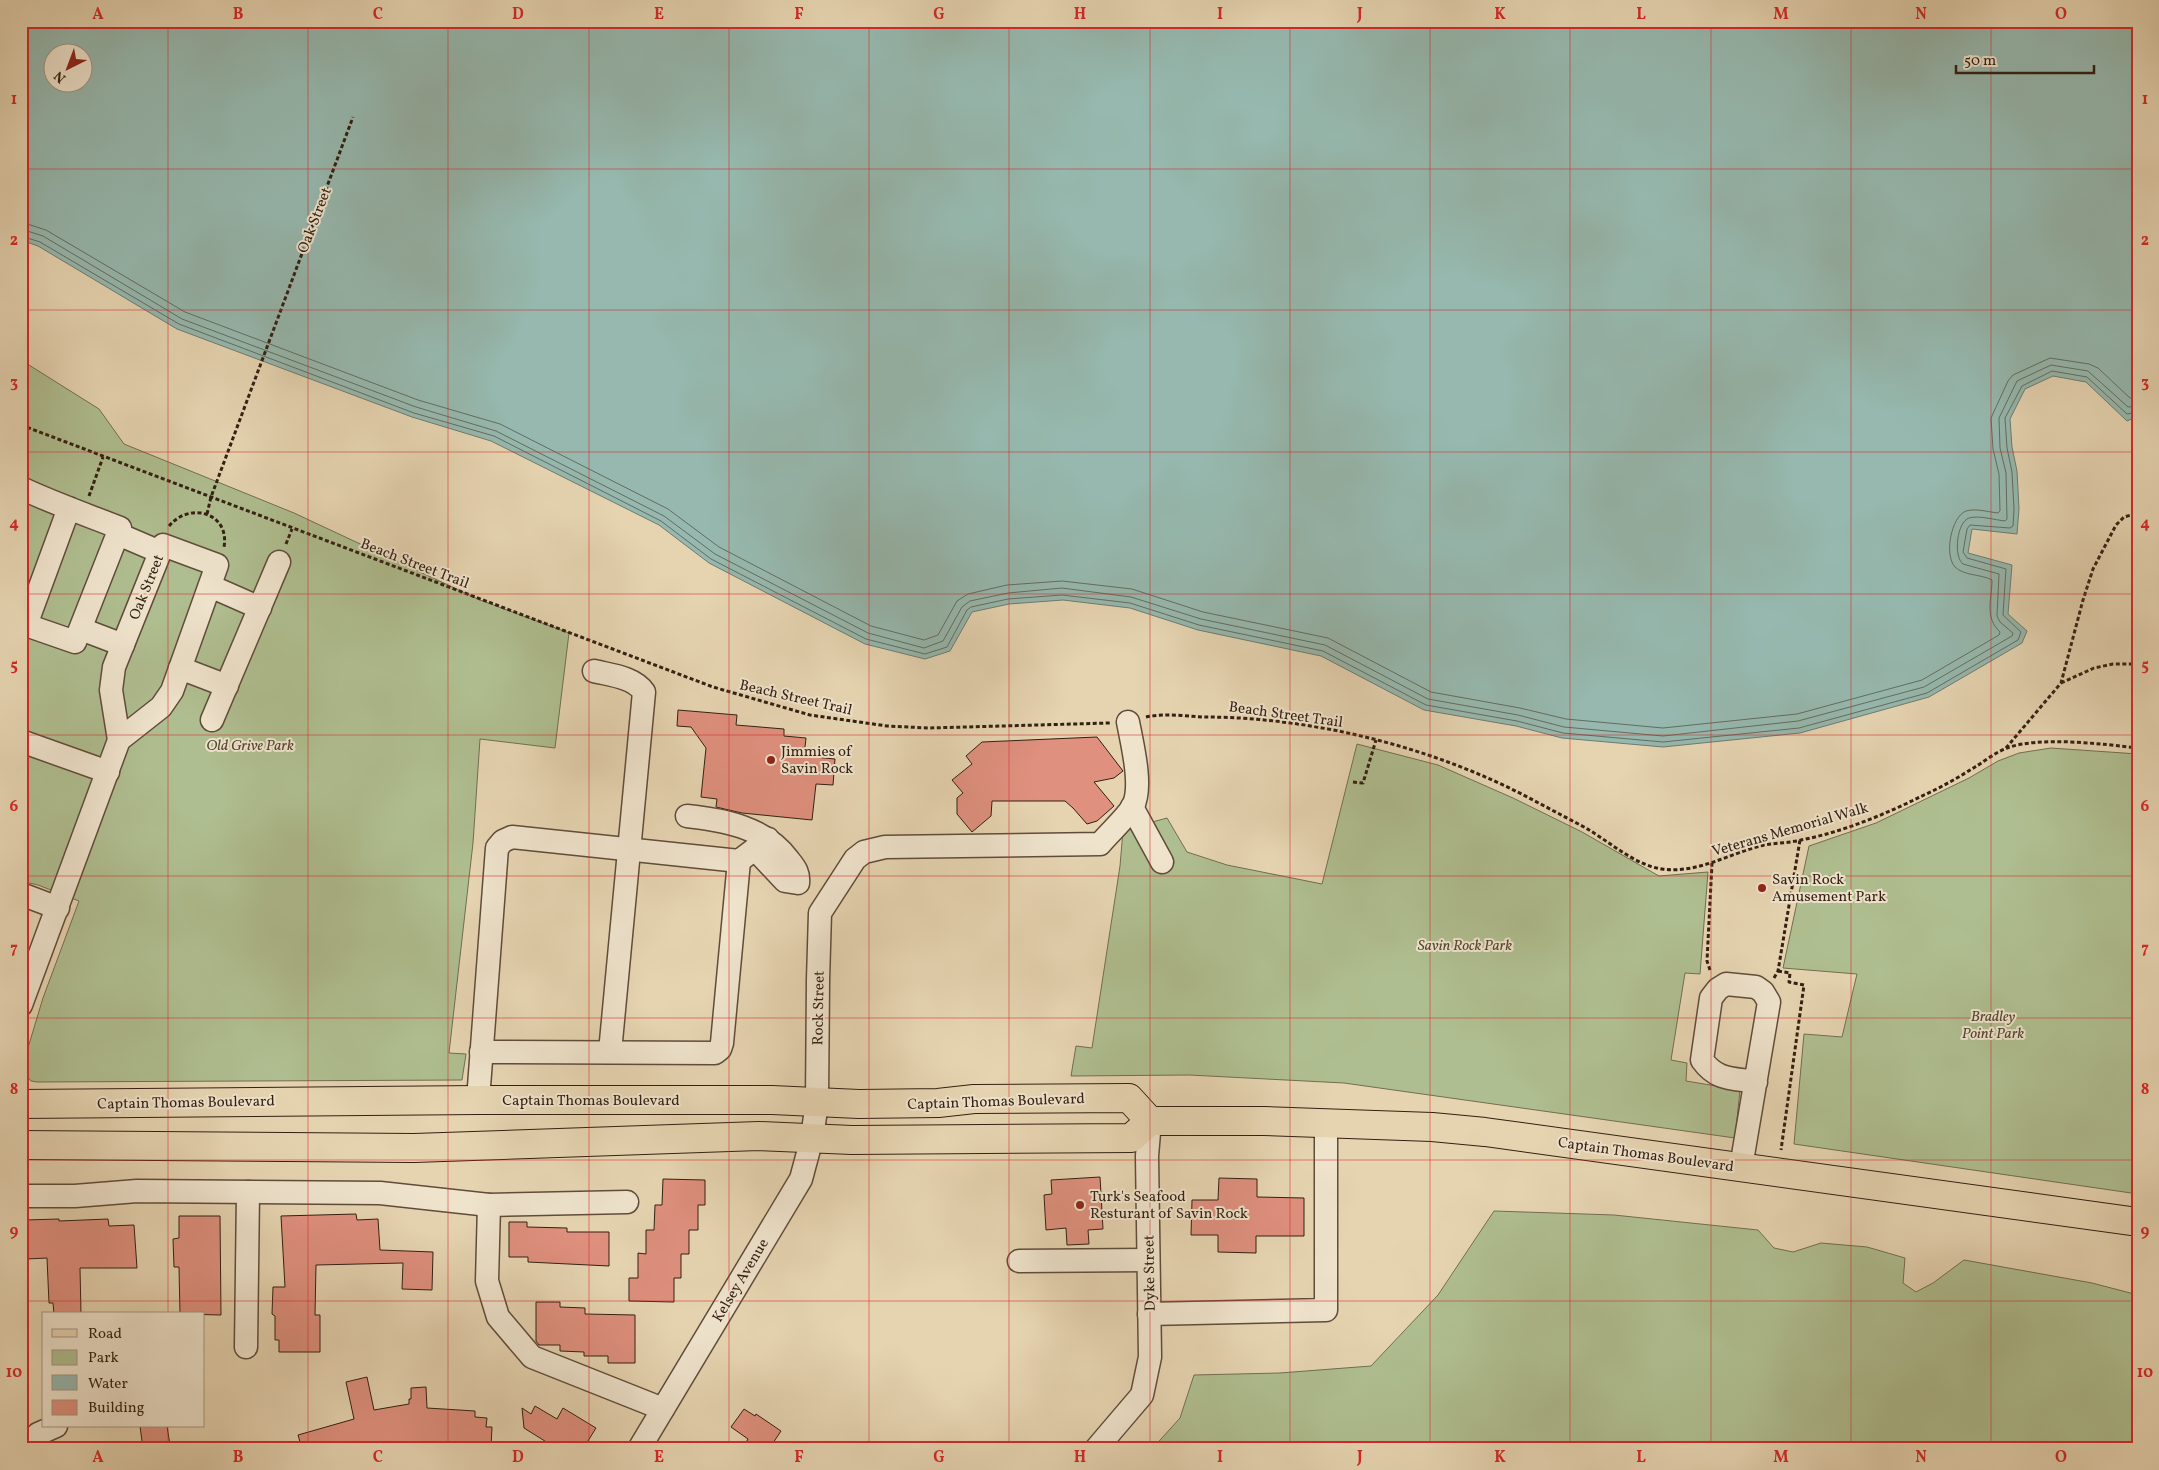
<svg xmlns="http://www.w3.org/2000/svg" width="2159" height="1470" viewBox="0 0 2159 1470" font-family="Vollkorn,serif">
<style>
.green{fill:#afbe90;stroke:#716e51}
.water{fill:#96b8ae;stroke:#6e7b70;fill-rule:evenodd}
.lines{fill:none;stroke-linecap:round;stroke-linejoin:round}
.shore{stroke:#646c60;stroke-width:1}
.building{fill:#df907e;stroke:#331f12}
.minor-casing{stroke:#604c3a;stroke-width:25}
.major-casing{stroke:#331f12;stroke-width:30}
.path{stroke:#331f12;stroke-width:3;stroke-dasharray:4 2.5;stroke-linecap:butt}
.minor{stroke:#efe3cc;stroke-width:22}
.major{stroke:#e6d4b1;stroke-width:28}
.grid{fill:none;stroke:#d62828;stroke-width:1;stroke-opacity:0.55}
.poi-dot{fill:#8f2418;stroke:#efe3cc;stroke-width:2}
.labels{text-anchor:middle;stroke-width:4;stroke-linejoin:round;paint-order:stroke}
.street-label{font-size:15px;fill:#331f12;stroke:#efe3cc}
.park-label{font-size:15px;font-style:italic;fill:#524732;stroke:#efe3cc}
.poi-label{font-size:15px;fill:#331f12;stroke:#efe3cc;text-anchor:start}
.neatline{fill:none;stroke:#d62828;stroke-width:2}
.grid-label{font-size:16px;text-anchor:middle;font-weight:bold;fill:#d62828}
</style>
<rect width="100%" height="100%" fill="#e6d4b1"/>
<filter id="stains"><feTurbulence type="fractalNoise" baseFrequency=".004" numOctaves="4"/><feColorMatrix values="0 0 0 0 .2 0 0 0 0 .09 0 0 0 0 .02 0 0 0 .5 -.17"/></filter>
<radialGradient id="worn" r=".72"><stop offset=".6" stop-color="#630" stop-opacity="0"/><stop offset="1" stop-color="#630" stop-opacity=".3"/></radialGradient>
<g class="green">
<path d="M21 360 99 409 124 444 294 513 480 600 569 633 555 748 480 739 473 843 449 1053 466 1054 462 1080 37 1082 31 1081 25 1074 24 1061 43 998 79 901 38 885 21 881Z"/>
<path d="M1357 744 1438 765 1513 798 1582 832 1659 876 1708 872 1700 974 1685 973 1671 1060 1687 1063 1686 1081 1740 1090 1735 1138 1344 1083 1189 1075 1071 1076 1076 1046 1092 1048 1120 866 1123 830 1167 818 1187 852 1227 865 1322 884Z"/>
<path d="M2051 748 2138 754V1194L1794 1144 1804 1034 1842 1037 1857 974 1783 968 1809 846 1876 823 1969 778 1998 761 2019 753Z"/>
<path d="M1494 1211 1614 1215 1758 1230 1774 1248 1793 1252 1821 1243 1867 1247 1905 1258 1903 1283 1916 1292 1933 1283 1964 1260 2092 1283 2138 1295V1449H1152L1180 1418 1194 1375 1280 1373 1371 1366 1438 1295Z"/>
</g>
<path class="water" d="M21 21H2138V416L2127 421 2086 382 2053 376 2025 389 2010 419 2012 447 2017 471 2019 509 2017 534 1972 529 1968 553 2012 565 2008 614 2027 631 2022 643 1929 697 1800 733 1663 747 1562 738 1516 726 1424 710 1321 656 1198 630 1130 608 1063 600 1009 604 972 612 950 651 925 659 865 644 709 563 659 525 491 441 412 417 177 329 38 246 21 240ZM52 52H82V82H52Z"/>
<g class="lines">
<g class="shore">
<path d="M21 222 46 230 185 312 418 400 500 424 668 509 719 547 871 626 924 640 938 635 957 601 968 594 1007 585 1062 581 1132 589 1203 612 1328 638 1431 692 1520 708 1566 719 1663 728 1797 714 1922 680 1999 635 2000 632C1984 617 1992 599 1992 580 1981 574 1964 576 1955 567 1944 555 1951 517 1966 511 1976 508 1988 512 1998 513L2000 511 1999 474 1993 449 1991 418 2008 381 2013 375 2050 358 2089 364 2098 368 2130 398H2138"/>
<path d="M21 229 43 236 182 319 416 407 496 431 664 516 715 554 868 633 924 648 943 641 962 607 970 601 1008 593 1062 588 1131 597 1201 619 1325 645 1428 699 1518 715 1564 727 1663 736 1798 721 1924 687 2012 636 2013 633 2000 622 1997 616 1999 574 1963 564C1953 556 1957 522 1969 518 1979 515 1995 520 2005 521L2007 519 2006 473 2000 448 1999 418 2017 381 2051 365 2088 371 2128 407 2138 406"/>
<path d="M21 236 40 242 179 324 414 413 494 436 661 521 711 559 866 639 925 654 947 647 967 610 971 607 1008 599 1062 595 1130 603 1199 625 1323 651 1426 705 1517 721 1563 733 1663 742 1799 728 1927 693 2018 640 2021 632 2003 615 2006 569 1967 558 1963 552 1967 529 1970 525 2010 528 2013 526 2014 509 2012 472 2007 448 2005 418 2022 386 2052 371 2087 377 2127 414 2138 412"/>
</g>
</g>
<g class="building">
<path d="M678 710 737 715 736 725 784 729V736L806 738 804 756 835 759 833 785 816 784 812 820 742 813 716 807 717 799 701 797 706 748 691 727 677 726Z"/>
<path d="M1097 737 1123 771 1114 778 1094 782 1114 806 1097 821 1087 824 1073 808 1065 801H992L991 816 972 832 957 814V798L963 793 952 780 972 764 966 756 982 742Z"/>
<path d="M1100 1177 1103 1229 1088 1230 1089 1244 1067 1245 1066 1228 1046 1230 1044 1195 1052 1194 1051 1180Z"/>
<path d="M1219 1178 1257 1179V1197L1304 1198V1236H1256V1253L1218 1252V1235H1191L1192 1200H1218Z"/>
<path d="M663 1179 705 1180V1205H698V1230H689V1254H681V1278H674V1302L629 1301V1278H638V1253L646 1254V1230H654L655 1205H662Z"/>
<path d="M356 1214 357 1220 378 1219 380 1250 433 1252 432 1290 402 1289 403 1263 316 1265 315 1315H320V1352H279V1340H275V1316L272 1314 273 1287H285L281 1216Z"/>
<path d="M179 1216H220L221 1315 180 1314 179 1267H174L173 1239 179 1238Z"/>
<path d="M59 1219V1221L108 1219 109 1226 134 1225 137 1268H80L81 1314H54L53 1303H49L47 1258 27 1259 25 1220Z"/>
<path d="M509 1222H527V1227L567 1228V1232H609V1266L528 1262V1257H509Z"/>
<path d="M536 1302H560V1307L585 1308V1314L635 1315V1363H608V1356H584V1352L560 1351V1345H539L536 1341Z"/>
<path d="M367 1377 374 1410 409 1404V1399H411V1388L426 1387 427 1408 475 1411V1417L487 1418 486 1427H492L491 1447 444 1445 396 1447 397 1449H302L298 1435 354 1419 346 1382Z"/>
<path d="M535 1406 557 1419 563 1408 596 1428 583 1449H545L548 1443 524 1428 522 1408 531 1414Z"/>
<path d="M744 1409 755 1416 756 1414 781 1431 769 1449H742L748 1439 731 1427Z"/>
<path d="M140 1426H167L170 1445 143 1449Z"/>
</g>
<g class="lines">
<g class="minor-casing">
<g id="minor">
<path d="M21 488C53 503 87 515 120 528L75 642 26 625 69 508"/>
<path d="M118 534 160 552"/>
<path d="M210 586 260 608"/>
<path d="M81 629 123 645"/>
<path d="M180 668 227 686"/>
<path d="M594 671C610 675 634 677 644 692L610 1052"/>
<path d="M212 720 279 562"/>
<path d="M21 741 108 772"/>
<path d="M1132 807 1162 862"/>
<path d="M687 816C724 820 764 827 788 859 795 868 799 872 798 883L785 881 755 849"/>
<path d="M21 894 58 908"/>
<path d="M21 1005 119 740 111 690 114 667 163 545 217 565 172 691 161 707 119 740"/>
<path d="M481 1052 715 1053 720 1049 722 1043 739 861"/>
<path d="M478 1100 497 848 503 841 512 837 739 861 768 839"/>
<path d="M1741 1167 1769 1002 1763 992 1756 987 1726 984 1718 989 1711 998 1702 1060C1717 1081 1733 1078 1756 1082"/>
<path d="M21 1196H75L137 1191 380 1193 489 1205 627 1202"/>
<path d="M489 1205 487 1281 498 1317 532 1357 663 1409"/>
<path d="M1019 1261 1148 1260"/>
<path d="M1149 1314 1326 1310V1123"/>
<path d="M246 1347 248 1192"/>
<path d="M23 1449 38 1434 56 1426"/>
<path d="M639 1449 801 1179 812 1138 817 1102 818 980 820 913 855 859 864 852 885 847 1100 844C1109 833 1127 817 1133 806 1143 787 1132 743 1128 722"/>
<path d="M1096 1449 1142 1395 1150 1357 1147 1156 1150 1121"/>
</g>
</g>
<g class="major-casing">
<g id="major">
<path d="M21 1104 478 1100H772L859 1104 938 1103 974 1099 1129 1098 1150 1121"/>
<path d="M21 1145 414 1148 759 1136 852 1140 1131 1138 1150 1121H1264L1432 1127 1485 1132 2138 1222"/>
</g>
</g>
<g class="path">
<path d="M21 425 713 687 810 715 887 726 929 728 1110 723"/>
<path d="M89 496 103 457"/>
<path d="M207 514 211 497 353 117"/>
<path d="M169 526C190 501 230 513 224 547"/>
<path d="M286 544 292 529"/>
<path d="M2061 683 2094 668 2113 664H2138"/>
<path d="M1146 717C1164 713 1185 716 1204 717 1314 717 1436 748 1533 800 1550 809 1567 818 1584 827 1609 841 1634 865 1662 869 1698 874 1730 853 1764 845 1776 843 1789 843 1801 840 1843 832 1886 814 1924 795 1942 787 1959 777 1975 767 1985 761 1996 752 2007 748 2040 736 2102 744 2138 748"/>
<path d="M2006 748 2061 683 2083 600 2093 569 2116 525 2124 517 2138 513"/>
<path d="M1353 782 1363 783 1376 740"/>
<path d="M1710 970 1707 961 1712 863"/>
<path d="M1778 971 1790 973 1789 982 1804 985 1781 1150"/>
<path d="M1774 978 1778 971 1800 840"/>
</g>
<use href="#minor" class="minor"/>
<use href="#major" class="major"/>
</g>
<path class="grid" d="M168 21V1314M308 21V1449M448 21V1449M589 21V1449M729 21V1449M869 21V1449M1009 21V1449M1150 21V1449M1290 21V1449M1430 21V1449M1570 21V1449M1711 21V1449M1851 21V1449M1991 21V1449M21 169H2138M21 310H2138M21 452H2138M21 594H2138M21 735H2138M21 876H2138M21 1018H2138M21 1160H2138M21 1301H2138M168 1426V1449"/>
<g class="poi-dot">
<circle cx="771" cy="760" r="5"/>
<circle cx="1762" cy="888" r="5"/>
<circle cx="1080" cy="1205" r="5"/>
</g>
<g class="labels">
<g class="street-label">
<text transform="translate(314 220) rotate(-69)" y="5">Oak Street</text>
<text transform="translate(415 563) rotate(21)" y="5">Beach Street Trail</text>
<text transform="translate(146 587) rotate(-68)" y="5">Oak Street</text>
<text transform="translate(796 697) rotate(13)" y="5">Beach Street Trail</text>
<text transform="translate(1286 714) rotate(8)" y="5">Beach Street Trail</text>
<text transform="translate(1790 829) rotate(-16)" y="5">Veterans Memorial Walk</text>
<text transform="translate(818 1008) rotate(-89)" y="5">Rock Street</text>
<text x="591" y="1105">Captain Thomas Boulevard</text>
<text transform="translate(996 1101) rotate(-2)" y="5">Captain Thomas Boulevard</text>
<text transform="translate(186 1102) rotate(-1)" y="5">Captain Thomas Boulevard</text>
<text transform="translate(1646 1154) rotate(8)" y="5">Captain Thomas Boulevard</text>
<text transform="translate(1149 1273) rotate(-91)" y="5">Dyke Street</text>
<text transform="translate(740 1280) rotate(-59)" y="5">Kelsey Avenue</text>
</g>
<g class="park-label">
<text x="250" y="750">Old Grive Park</text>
<text x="1465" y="950">Savin Rock Park</text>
<text x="1993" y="1021">Bradley<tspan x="1993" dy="17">Point Park</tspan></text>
</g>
<g class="poi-label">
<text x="781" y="756">Jimmies of<tspan x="781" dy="17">Savin Rock</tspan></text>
<text x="1772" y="884">Savin Rock<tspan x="1772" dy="17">Amusement Park</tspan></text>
<text x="1090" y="1201">Turk's Seafood<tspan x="1090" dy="17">Resturant of Savin Rock</tspan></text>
</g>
</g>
<rect width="2159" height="1470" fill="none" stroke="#e6d4b1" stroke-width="55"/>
<rect x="42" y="1312" width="162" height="115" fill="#efe3cc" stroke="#a49582"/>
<rect x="52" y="1329" width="25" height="8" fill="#e6d4b1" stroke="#a49582"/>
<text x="88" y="1338" font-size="15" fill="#331f12">Road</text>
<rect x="52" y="1350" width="25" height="15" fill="#afbe90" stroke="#a49582"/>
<text x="88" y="1362" font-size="15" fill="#331f12">Park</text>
<rect x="52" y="1375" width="25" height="15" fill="#96b8ae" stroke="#a49582"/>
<text x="88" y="1388" font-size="15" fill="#331f12">Water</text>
<rect x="52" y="1400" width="25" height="15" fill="#df907e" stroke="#a49582"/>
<text x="88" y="1412" font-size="15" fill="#331f12">Building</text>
<g transform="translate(68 68) rotate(222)"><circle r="24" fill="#efe3cc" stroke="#a49582"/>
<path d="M0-4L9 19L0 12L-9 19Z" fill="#8f2418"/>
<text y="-8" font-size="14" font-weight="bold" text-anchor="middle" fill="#331f12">N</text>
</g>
<path d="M1956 65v8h138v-8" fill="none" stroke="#331f12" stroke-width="2.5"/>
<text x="1964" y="65" font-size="15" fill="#331f12" stroke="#efe3cc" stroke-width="4" paint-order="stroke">50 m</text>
<rect x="28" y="28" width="2104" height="1414" class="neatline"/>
<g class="grid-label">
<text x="98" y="19">A</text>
<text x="238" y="19">B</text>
<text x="378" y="19">C</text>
<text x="518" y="19">D</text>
<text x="659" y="19">E</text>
<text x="799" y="19">F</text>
<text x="939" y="19">G</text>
<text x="1080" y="19">H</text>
<text x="1220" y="19">I</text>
<text x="1360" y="19">J</text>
<text x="1500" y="19">K</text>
<text x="1641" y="19">L</text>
<text x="1781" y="19">M</text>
<text x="1921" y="19">N</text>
<text x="2061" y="19">O</text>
<text x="14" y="104">1</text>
<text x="2145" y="104">1</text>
<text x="14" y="245">2</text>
<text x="2145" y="245">2</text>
<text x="14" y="387">3</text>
<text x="2145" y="387">3</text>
<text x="14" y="528">4</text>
<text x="2145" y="528">4</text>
<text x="14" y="670">5</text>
<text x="2145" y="670">5</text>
<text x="14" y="811">6</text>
<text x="2145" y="811">6</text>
<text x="14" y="953">7</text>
<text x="2145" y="953">7</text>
<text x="14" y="1094">8</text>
<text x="2145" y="1094">8</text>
<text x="14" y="1236">9</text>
<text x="2145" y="1236">9</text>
<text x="14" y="1377">10</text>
<text x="2145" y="1377">10</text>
<text x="98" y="1462">A</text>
<text x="238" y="1462">B</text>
<text x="378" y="1462">C</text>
<text x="518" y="1462">D</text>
<text x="659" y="1462">E</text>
<text x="799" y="1462">F</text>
<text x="939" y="1462">G</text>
<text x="1080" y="1462">H</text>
<text x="1220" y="1462">I</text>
<text x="1360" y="1462">J</text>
<text x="1500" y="1462">K</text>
<text x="1641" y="1462">L</text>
<text x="1781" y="1462">M</text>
<text x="1921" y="1462">N</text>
<text x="2061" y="1462">O</text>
</g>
<rect width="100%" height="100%" filter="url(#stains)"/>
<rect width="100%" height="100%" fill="url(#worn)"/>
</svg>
